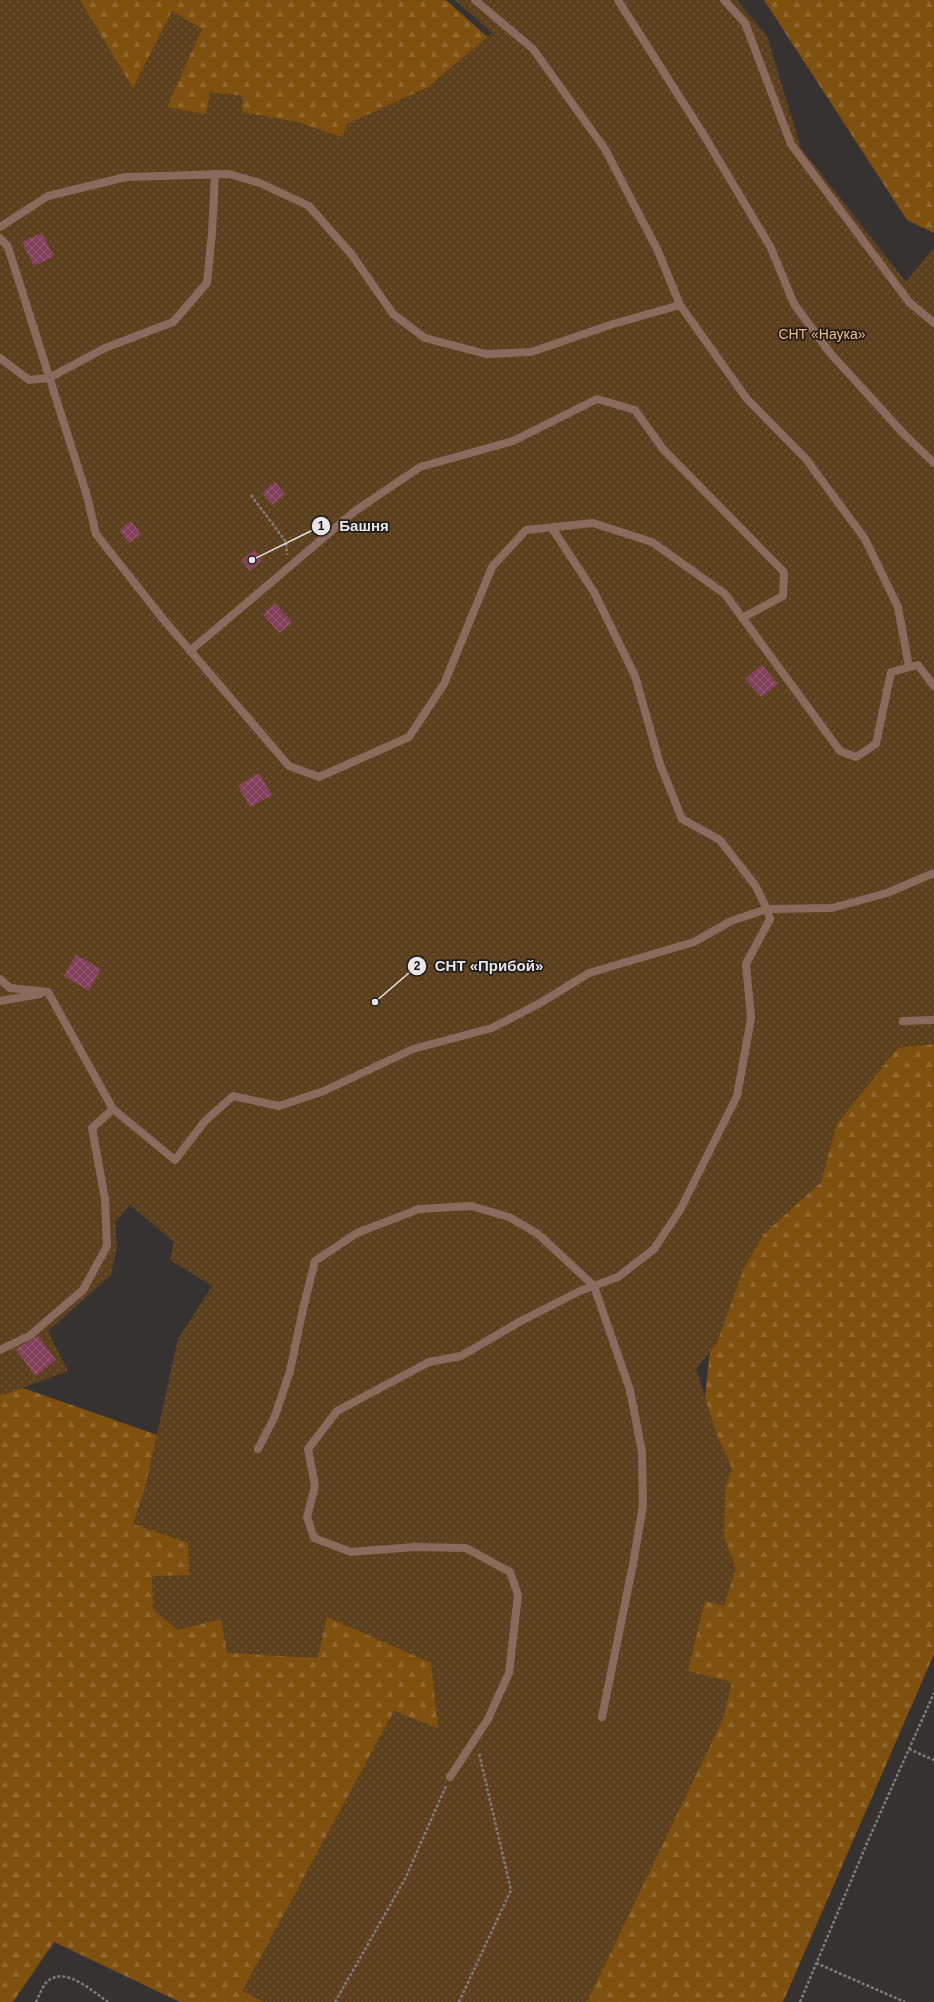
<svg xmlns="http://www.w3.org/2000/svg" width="934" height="2002" viewBox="0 0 934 2002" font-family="Arial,sans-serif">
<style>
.forest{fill:url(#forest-firs)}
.garden{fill:url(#garden-dots)}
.building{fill:url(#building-cross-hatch)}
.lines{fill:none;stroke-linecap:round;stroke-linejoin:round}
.path{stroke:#817d7d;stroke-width:2.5;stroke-dasharray:3 2;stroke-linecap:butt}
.service{stroke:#896a5d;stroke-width:8}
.labels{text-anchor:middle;stroke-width:3.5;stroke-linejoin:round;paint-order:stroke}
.park-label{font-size:14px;fill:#f7bf80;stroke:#1d1a1a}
.leader{fill:none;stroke:#eae6e6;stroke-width:1.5}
.callout-dot{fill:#eae6e6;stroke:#1d1a1a;stroke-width:1.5}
.mark-label{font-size:12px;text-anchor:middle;font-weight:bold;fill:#111}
.callout-label{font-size:15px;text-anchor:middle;font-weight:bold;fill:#eae6e6;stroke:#1d1a1a;stroke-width:3.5;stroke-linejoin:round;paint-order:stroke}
</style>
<defs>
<pattern id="forest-firs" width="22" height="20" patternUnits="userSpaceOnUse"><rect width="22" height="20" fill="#80500e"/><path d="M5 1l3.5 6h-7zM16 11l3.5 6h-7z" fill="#926931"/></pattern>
<pattern id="garden-dots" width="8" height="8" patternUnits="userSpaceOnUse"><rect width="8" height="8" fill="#5c3f1c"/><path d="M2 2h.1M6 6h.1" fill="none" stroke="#745b3d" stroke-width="1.8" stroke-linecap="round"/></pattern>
<pattern id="building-cross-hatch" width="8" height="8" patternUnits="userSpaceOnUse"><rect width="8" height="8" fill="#83405c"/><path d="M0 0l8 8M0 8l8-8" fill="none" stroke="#955c73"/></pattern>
</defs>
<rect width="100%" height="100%" fill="#373232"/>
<g class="forest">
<path d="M0 0H446L538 82 661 290 120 136Z"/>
<path d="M764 0H934V233L907 220Z"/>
<path d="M934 1031V1654L783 2002H180L54 1942 13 2002H0V1380L169 1439 680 1625 717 1287 888 1043Z"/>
</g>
<path class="garden" d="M0 0H80L133 88 172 11 202 29 167 107 206 114 210 92 243 96 242 112 298 122 342 137 347 124 428 87 492 33 455 0H737L767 36 801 148 906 282 934 247V1044L898 1048 837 1124 821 1182 764 1234 744 1268 717 1343 696 1369 717 1435 732 1468 725 1489 724 1538 736 1568 724 1606 705 1601 688 1671 732 1682 723 1719 587 2002H264L242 1991 394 1711 438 1728 431 1663 327 1617 318 1658 227 1653 221 1619 178 1630 153 1610 152 1576 189 1575 188 1543 133 1524 145 1488 178 1339 212 1286 170 1260 174 1242 130 1205 115 1222 117 1247 111 1275 48 1331 68 1371 0 1396Z"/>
<g class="building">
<path d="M42 233 54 256 34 266 22 242Z"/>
<path d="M275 482 285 494 273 505 262 493Z"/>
<path d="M131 521 141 534 129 543 119 530Z"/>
<path d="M254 550 262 561 250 571 241 560Z"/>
<path d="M275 603 292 623 279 633 263 614Z"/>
<path d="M762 665 778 684 761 697 745 679Z"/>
<path d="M259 773 272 795 250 807 238 786Z"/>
<path d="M76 955 101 969 89 991 64 976Z"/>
<path d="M38 1336 56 1360 35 1376 16 1349Z"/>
</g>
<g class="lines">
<g class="path">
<path d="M251 495 286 542 287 555"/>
<path d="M909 1749 934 1760"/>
<path d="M816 1963 905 2002"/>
<path d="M36 2002C39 1996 43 1984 49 1980 67 1967 93 1992 108 2002"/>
<path d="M335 2002 405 1879 446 1786"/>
<path d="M459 2002 511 1890 479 1753"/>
<path d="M800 2002 867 1843 934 1693"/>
</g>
<g class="service">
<path d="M475 0 533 49 605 149 658 251 680 305 747 399 806 459 865 539 898 607 909 667"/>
<path d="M618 0 705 137 771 248 794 304 831 354 903 433 934 463"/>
<path d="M724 0 745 23 791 144 909 302 934 323"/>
<path d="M0 227 48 196 126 177 229 174 260 183 309 206 352 255 393 314 425 338 486 354 531 352 613 324 680 305"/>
<path d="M0 238 8 247 87 496 96 534 163 619 289 766 319 777 409 737 444 684 492 567 526 530 593 523 652 542 725 594 840 751 856 757 876 744 891 672 918 665 934 686"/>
<path d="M0 358 29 380 49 378 105 348 173 322 207 283 212 233 215 174"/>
<path d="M190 651 355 511 420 467 513 441 597 399 635 410 663 449 784 572 783 596 742 618"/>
<path d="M0 979 10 988 48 992 113 1109 175 1160 205 1121 233 1096 279 1106 324 1091 413 1049 492 1028 542 1002 589 973 694 942 731 921 767 909 832 908 887 893 934 873"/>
<path d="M0 1001 40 994"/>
<path d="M903 1021 934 1020"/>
<path d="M0 1350 29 1336 83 1290 107 1246 105 1199 92 1128 113 1109"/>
<path d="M258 1449 275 1416 290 1371 303 1309 315 1261 357 1233 419 1209 471 1206 509 1217 538 1234 594 1286 630 1390 642 1452 643 1505 633 1564 602 1717"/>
<path d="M450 1777 488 1719 509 1673 518 1595 510 1572 466 1548 414 1547 351 1552 314 1538 307 1517 315 1486 308 1449 337 1411 429 1362 461 1356 519 1322 580 1291 618 1277 654 1249 680 1210 737 1096 751 1018 746 964 770 919 767 909 755 885 720 840 682 819 660 764 635 676 594 592 552 528"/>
</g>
</g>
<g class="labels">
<g class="park-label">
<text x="822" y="339">СНТ «Наука»</text>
</g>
</g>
<path class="leader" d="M252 560L321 526M375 1002L417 966"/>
<g class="callout-dot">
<circle cx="252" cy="560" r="4"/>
<circle cx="375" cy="1002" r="4"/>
<circle cx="321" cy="526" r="10"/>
<circle cx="417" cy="966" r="10"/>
</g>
<g class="mark-label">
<text x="321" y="530">1</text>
<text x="417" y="970">2</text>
</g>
<g class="callout-label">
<text x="364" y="531">Башня</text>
<text x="489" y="971">СНТ «Прибой»</text>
</g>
</svg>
